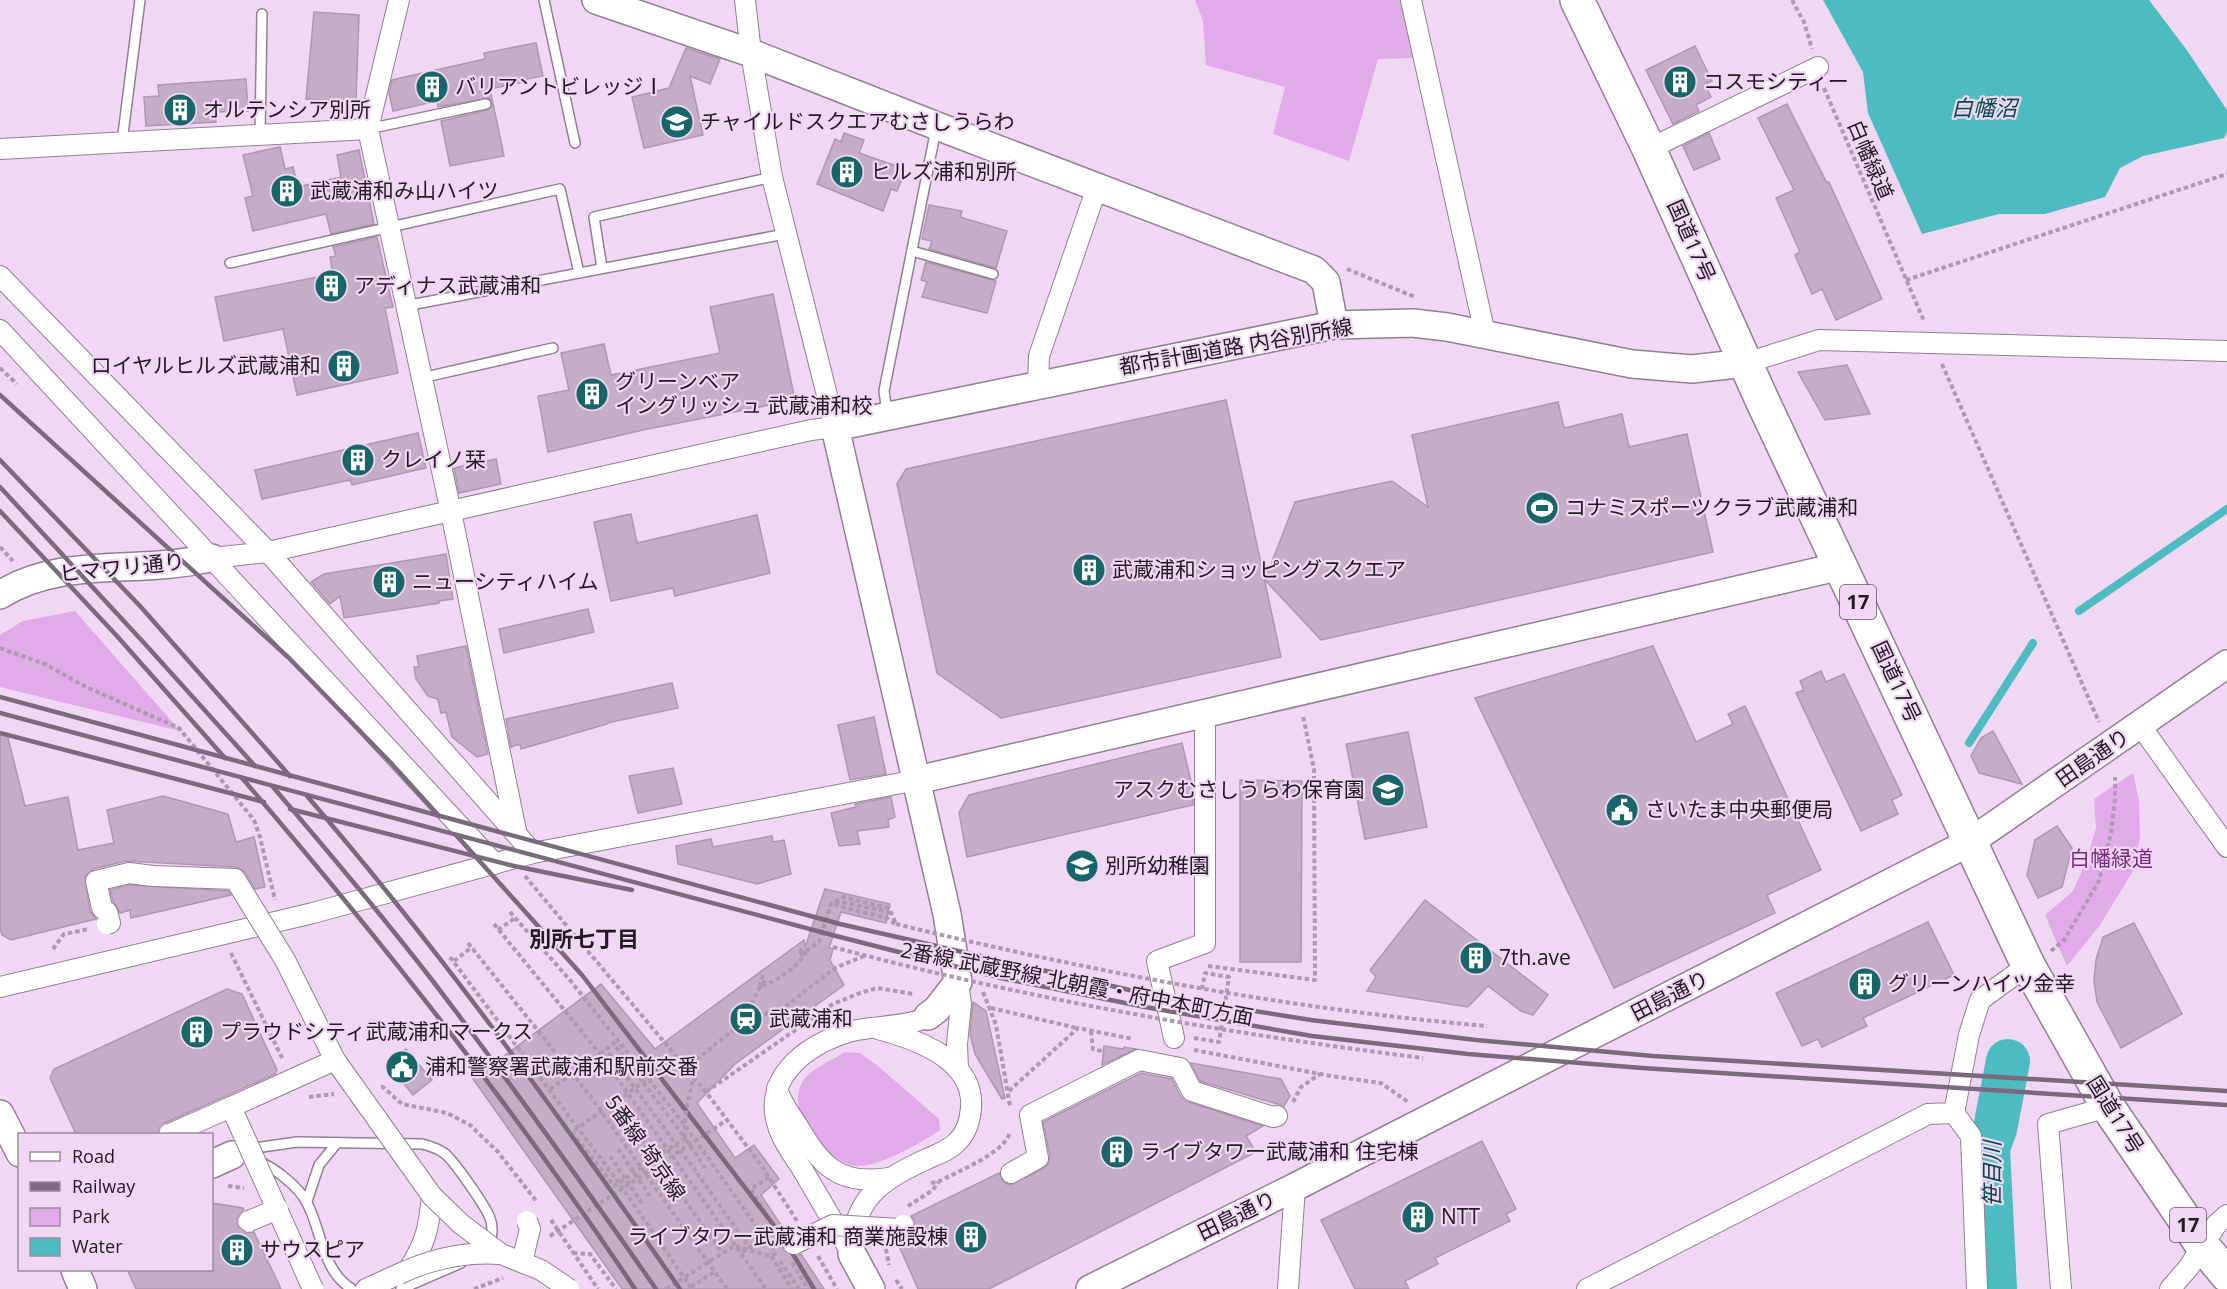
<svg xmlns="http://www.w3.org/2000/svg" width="2227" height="1289" viewBox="0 0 2227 1289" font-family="'Open Sans','Noto Sans JP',sans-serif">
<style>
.green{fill:#e1aae8}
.water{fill:#4cbcc0}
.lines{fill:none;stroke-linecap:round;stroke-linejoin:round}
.stream{stroke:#4cbcc0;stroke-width:8}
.river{stroke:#4cbcc0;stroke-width:44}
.building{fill:#c5adc8;stroke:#af97b2;stroke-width:1.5}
.lane-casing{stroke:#947d97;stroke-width:12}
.street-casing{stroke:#947d97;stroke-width:22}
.secondary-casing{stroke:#947d97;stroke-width:30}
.highway-casing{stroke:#947d97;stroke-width:36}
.path{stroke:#ad99b0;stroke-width:4;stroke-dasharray:4.5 3;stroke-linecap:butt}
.lane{stroke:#fff;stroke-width:9}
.street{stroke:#fff;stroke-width:20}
.secondary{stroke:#fff;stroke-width:27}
.highway{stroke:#fff;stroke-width:33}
.rail{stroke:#7a6a7c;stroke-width:4.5}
.street-bridge-casing{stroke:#947d97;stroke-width:22;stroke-linecap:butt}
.path-bridge{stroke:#ad99b0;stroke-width:4;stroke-dasharray:4.5 3;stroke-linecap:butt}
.street-bridge{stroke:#fff;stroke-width:20}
.labels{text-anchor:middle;stroke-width:4.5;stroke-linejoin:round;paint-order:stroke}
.shield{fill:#f0d7f3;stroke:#605261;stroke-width:1.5}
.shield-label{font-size:20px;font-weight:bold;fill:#221923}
.poi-label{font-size:21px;fill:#221923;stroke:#f0d7f3;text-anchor:start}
.street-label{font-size:21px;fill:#221923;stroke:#f0d7f3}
.park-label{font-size:21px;fill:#762981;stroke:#f0d7f3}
.water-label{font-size:22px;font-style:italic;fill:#034a4c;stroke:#f0d7f3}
.neighbourhood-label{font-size:22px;font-weight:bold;fill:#221923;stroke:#f0d7f3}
</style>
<rect width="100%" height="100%" fill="#f0d7f3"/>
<g class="green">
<path d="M1195 0H1402L1414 58 1378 59 1349 161 1273 134 1285 87 1206 65 1203 21Z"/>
<path d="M75 611 180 731 0 687V635L23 621Z"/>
<path d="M2133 773 2139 801 2140 838 2133 871 2100 925 2067 966 2045 915 2073 891 2086 862 2096 828 2094 799Z"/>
<path d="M845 1052 860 1053 878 1066 939 1119 940 1130C924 1142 876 1168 857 1166 824 1163 780 1108 806 1077 815 1067 833 1060 845 1052Z"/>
</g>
<path class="water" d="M1823 0H2149L2186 49 2227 110V132L2224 138 2143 156 2120 168 2105 197 2045 214H1999L1922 234 1868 113 1863 72Z"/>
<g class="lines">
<g class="stream">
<path d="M2079 611 2227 509"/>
<path d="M1969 743 2033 643"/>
</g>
<path class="river" d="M1995 1289 1988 1148 1995 1129 2008 1061"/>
</g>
<g class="building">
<path d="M314 12 359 15 356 101 306 99Z"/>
<path d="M536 43 543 76 527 79V81L490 89 504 156 450 166 441 121 488 110 493 106 489 98 438 107 437 101 393 111 389 93 392 80 485 59 484 53Z"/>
<path d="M1695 46 1712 81 1705 84 1711 97 1696 105 1699 111 1673 124 1646 70Z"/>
<path d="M686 48 720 59 710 84 690 76 703 135 644 148 632 97 669 88Z"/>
<path d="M246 79 248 111 215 112 216 122 146 126 144 97 159 96 158 85Z"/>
<path d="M1787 104 1827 183 1829 182 1882 299 1836 320 1822 289 1812 294 1795 255 1800 252 1776 198 1794 190 1758 118Z"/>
<path d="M844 133 864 140 859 153 902 168 900 173 904 174 897 191 891 189 883 211 817 184 835 139 841 142Z"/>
<path d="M1709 133 1720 159 1694 170 1683 146Z"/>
<path d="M280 147 285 169 293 167 298 187 341 177 337 155 359 150 374 224 331 234 326 214 253 231 245 198 253 196 243 155Z"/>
<path d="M929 205 962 211 960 217 1007 231 996 268 929 249 932 241 922 239Z"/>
<path d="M377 237 393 307 385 308 398 373 297 395 283 329 224 341 215 297 333 274 330 257 336 256 333 247Z"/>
<path d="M926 262 996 281 987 313 922 297 927 282 921 280Z"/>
<path d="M773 294 795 400 643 430 548 452 538 396 569 390 561 353 604 344 611 375 720 353 710 307Z"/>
<path d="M1847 365 1870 414 1825 420 1798 372Z"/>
<path d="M1226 400 1281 657 1001 718 937 673 897 484 906 469Z"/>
<path d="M1558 402 1564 428 1622 414 1629 447 1687 434 1713 552 1321 640 1265 580 1295 502 1392 481 1428 507 1412 435Z"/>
<path d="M418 433 426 468 352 485 350 480 262 499 255 470Z"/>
<path d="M496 459 501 484 459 493 454 468Z"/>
<path d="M631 514 637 543 757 515 770 573 675 596 673 588 611 601 594 522Z"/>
<path d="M446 554 453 599 439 601V603L344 618 340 596 330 604 311 582 324 574Z"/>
<path d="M588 609 594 632 504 653 499 629Z"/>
<path d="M466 646 488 754 477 757 452 737 446 712 441 713 438 699 428 696 416 679 414 667H419L417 656Z"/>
<path d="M1653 646 1696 742 1733 724 1728 714 1745 706 1821 870 1767 895 1775 913 1614 988 1475 698Z"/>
<path d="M1821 671 1826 682 1844 674 1902 795 1892 800 1898 814 1861 831 1796 693 1804 690 1800 681Z"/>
<path d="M672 683 678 708 607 723V724L521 749 520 744 511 747 506 719Z"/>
<path d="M874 717 886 774 850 780 838 725Z"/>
<path d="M1993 731 2022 784 1979 773 1971 756 1981 738Z"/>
<path d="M1408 732 1427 827 1365 839 1346 744Z"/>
<path d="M7 734 25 806 68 797 78 850 114 843 107 810 163 796 228 814 236 842 254 837 265 887 255 889 245 872 236 867 126 861 93 869 85 877 90 911 96 919 11 940 2 935 0 927V735Z"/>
<path d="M1182 743 1193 790V805L967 857 959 813 969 795Z"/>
<path d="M673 768 682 804 638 813 629 776Z"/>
<path d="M1240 780 1302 781 1301 962H1240Z"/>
<path d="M891 797 895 817 888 820 889 827 857 831 860 844 839 846 831 813 856 807 855 804Z"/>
<path d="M2057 826 2072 848 2062 887 2038 898 2027 875 2035 840Z"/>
<path d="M772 836 773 842 784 840 791 874 757 884 678 864 676 846 711 839 713 847Z"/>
<path d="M130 885 228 891 231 895 131 918 130 910 120 913 113 901 110 890Z"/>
<path d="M825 889 890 904 886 923 841 912 829 948 833 949 830 960 844 985 735 1064 697 1103 735 1158 754 1145 779 1179 761 1195 787 1234 782 1243 784 1250 793 1256 801 1254 824 1289H622L473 1079 601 984 655 1049 804 940 805 947Z"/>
<path d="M1425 900 1548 995 1533 1015 1521 1011 1488 986 1468 1007 1367 991 1376 977 1370 970Z"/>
<path d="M1928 922 1954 975 1863 1018 1867 1026 1822 1047 1818 1039 1802 1046 1776 993Z"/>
<path d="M2134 923 2182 1014 2121 1048 2097 1002 2094 981 2096 960 2103 937Z"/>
<path d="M227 989 242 994 277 1070 275 1074 165 1123 160 1127 158 1134H76L50 1078 54 1069Z"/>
<path d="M973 1002 986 1011 1005 1098 1002 1099 975 1054 970 1034Z"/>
<path d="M1104 1046 1123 1049 1124 1047 1136 1049 1102 1065Z"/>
<path d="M406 1049 432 1080 413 1095 388 1064Z"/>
<path d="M1191 1063 1281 1079 1290 1096 1284 1106 1200 1081Z"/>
<path d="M1141 1073 1172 1079 1181 1097 1188 1102 1263 1126 1246 1136 1256 1152 989 1289H918L899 1246 900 1241 907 1237 914 1229V1221L911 1216 999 1173 1004 1183 1011 1185 1044 1168 1048 1164 1050 1156 1043 1122Z"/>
<path d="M1482 1141 1516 1209 1506 1214 1510 1221 1435 1258 1438 1264 1405 1281 1409 1289H1355L1321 1220Z"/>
<path d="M212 1203 243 1208 244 1210 237 1219 238 1226 247 1233 254 1232 281 1289H136L127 1269H212Z"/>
</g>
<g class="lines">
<g class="lane-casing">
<g id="lane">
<path d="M544 0 575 143"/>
<path d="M368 129 486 104"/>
<path d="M260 135 262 14"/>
<path d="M122 142 140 0"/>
<path d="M912 251 993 274"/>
<path d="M230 263 560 189 579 273"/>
<path d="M602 268 594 217 772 177"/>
<path d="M405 306 785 234"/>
<path d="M421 378 553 348"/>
<path d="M887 412 884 391 936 129"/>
<path d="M248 1149 297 1142 422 1144C430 1146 437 1148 444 1153 453 1159 486 1207 490 1218 493 1225 493 1238 488 1245"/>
<path d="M257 1161C273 1166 300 1188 307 1203 322 1231 322 1271 352 1289"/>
<path d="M307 1201 319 1165 337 1143"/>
<path d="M401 1289 461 1263"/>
</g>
</g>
<g class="street-casing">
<g id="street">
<path d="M1411 0 1485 334"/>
<path d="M368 129 451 512 516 831"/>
<path d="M0 149 368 129 399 0"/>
<path d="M1649 149 1818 67"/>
<path d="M0 276 268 552 533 853"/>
<path d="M0 330 495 864"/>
<path d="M1746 363 1819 340 2227 351"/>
<path d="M1038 385 1039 356 1097 187"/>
<path d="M212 558 268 552 811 430 835 427 772 177 751 53 745 0"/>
<path d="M2140 725 2227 847"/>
<path d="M958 982 961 1004 957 1044 958 1069"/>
<path d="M0 987 313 913 533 853 917 780"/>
<path d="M1174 1038 1157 961 1205 943V714"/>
<path d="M777 1088C780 1101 790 1114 797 1125 821 1165 838 1186 889 1178"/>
<path d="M1954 1113 1971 1136 1977 1289"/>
<path d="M1011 1173 1038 1158 1030 1115 1139 1060 1180 1068 1192 1091 1273 1117 1277 1116"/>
<path d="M853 1242C855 1195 889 1176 927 1159 938 1154 950 1150 958 1141 967 1132 970 1120 971 1108 975 1059 915 1039 878 1029"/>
<path d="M852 1254C837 1229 823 1204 808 1179 800 1164 789 1151 782 1136 756 1081 804 1045 852 1031 871 1026 914 1027 928 1016"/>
<path d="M408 1270C426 1243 429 1227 432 1196"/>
<path d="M366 1289 399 1274"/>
<path d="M1288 1289 1295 1187"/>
<path d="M1587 1289 1928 1114 1954 1113 1969 1035 1980 1000 2028 965"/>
<path d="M2061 1289 2048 1124 2108 1107"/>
<path d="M2170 1289 2189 1267 2216 1225 2227 1215"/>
</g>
</g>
<g class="secondary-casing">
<g id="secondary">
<path d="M596 0 751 53 937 126 1314 270 1326 282 1334 325"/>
<path d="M0 595C51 562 114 570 171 564 185 563 198 560 212 558"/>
<path d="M917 780 1841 566"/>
<path d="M928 1016 937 1009 958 982 947 914 835 427 1334 325 1413 323 1447 327 1632 364 1692 369 1746 363"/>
<path d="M0 1114 20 1153"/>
<path d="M212 1164 232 1155"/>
<path d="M852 1254 871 1289"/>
<path d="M75 1270 83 1289"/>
<path d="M1090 1289 1295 1187 1970 842 2227 664"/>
</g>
</g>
<g class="highway-casing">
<path id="highway" d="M1577 0 1649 149 1763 402 2028 965 2108 1107 2202 1245 2227 1275"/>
</g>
<g class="path">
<path d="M1792 0 1804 22 1812 49"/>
<path d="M1824 88 1924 321"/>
<path d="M1347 269 1415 297"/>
<path d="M1906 280 2227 174"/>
<path d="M1942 364 2099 722"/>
<path d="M0 368 17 384"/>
<path d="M0 547 13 561"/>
<path d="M0 648 45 664 86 687 179 728 254 820 260 837 275 900"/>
<path d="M525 876 706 1092 761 1165 797 1221"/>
<path d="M835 903 842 902 888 912 890 916"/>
<path d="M834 905 887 918 895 924"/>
<path d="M498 930 515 918"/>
<path d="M53 949 64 934 89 929"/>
<path d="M2051 951 2064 940 2099 881 2111 833 2115 800V777"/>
<path d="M231 953 283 1060"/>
<path d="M800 955 819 942 831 904 843 897 889 908 896 924"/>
<path d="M454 961 472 947"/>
<path d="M1208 966 1315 980 1314 769 1303 716"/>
<path d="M763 975 760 987C776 981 800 967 806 951L797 950"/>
<path d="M983 992 996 1025 1010 1106"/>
<path d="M991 1008 1077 1028"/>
<path d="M741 1024 760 987 766 979"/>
<path d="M1091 1031 1093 1049 1105 1052"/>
<path d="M1194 1038 1219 1042 1229 977 1205 973 1202 989"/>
<path d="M1194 1050 1331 1076 1381 1083 1408 1102"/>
<path d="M600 1054 618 1040"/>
<path d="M381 1087H383L402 1104 447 1113 470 1125 498 1152 537 1202"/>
<path d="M550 1089 572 1074"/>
<path d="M1009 1091 1078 1028 1133 1039"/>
<path d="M706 1092 833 1004 860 993 877 988 914 994"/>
<path d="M309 1097 334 1094"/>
<path d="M615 1102 572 1132 614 1186 685 1138 670 1118"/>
<path d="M1293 1102 1301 1087 1320 1074"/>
<path d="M697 1173 749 1247"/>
<path d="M769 1177 751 1189 776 1232"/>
<path d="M931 1183 938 1182C958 1171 1005 1153 1010 1132"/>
<path d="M228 1186 244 1188"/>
<path d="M908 1206 933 1190 938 1182"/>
<path d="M551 1220 598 1289"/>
<path d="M709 1234 722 1253"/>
<path d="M550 1236 727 1120"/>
<path d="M755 1237 759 1241"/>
<path d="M886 1249 889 1265"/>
<path d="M573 1253 590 1254 616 1289"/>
<path d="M771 1256 792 1289"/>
<path d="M818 1256 837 1289"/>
<path d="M792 1263 808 1289"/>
<path d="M896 1280 902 1289"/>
<path d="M691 1287 714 1272"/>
<path d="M474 1289 503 1278"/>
<path d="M666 1289 734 1246 771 1256 776 1253"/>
</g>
<use href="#lane" class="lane"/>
<use href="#street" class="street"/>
<use href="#secondary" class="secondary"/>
<use href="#highway" class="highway"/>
<g class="rail">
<path d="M0 395 289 658 391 763 439 816"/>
<path d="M0 460 140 606 290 776"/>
<path d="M0 487 145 644 255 766"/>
<path d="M0 511 116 635 225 758"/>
<path d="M0 697 840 924 1147 994 1311 1020 1476 1040 1653 1056 2227 1091"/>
<path d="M0 713 836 936 1001 978 1145 1007 1312 1036 1468 1054 1642 1068 2227 1105"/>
<path d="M0 733 264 802"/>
<path d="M242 778C382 941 516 1110 635 1289"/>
<path d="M273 787C327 850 381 914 432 980 509 1081 583 1184 656 1289"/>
<path d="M307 796C442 952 562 1120 680 1289"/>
<path d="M290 809 514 866 632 890"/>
<path d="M457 836 582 975 782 1236 814 1289"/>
</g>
<g class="street-bridge-casing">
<g id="street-bridge">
<path d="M107 924 110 923 107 912 102 908 96 881 129 873 153 876 235 879 285 960 335 1060 432 1196 461 1224 501 1254 541 1270 569 1289"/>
<path d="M231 1107 335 1060"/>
<path d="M170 1134 231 1107 313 1289"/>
<path d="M249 1221 278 1209"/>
<path d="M794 1244 833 1225 899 1229 903 1225"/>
<path d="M522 1262 530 1229 527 1221"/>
<path d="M399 1274C431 1259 465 1251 501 1254"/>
</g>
</g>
<g class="path-bridge">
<path d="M510 912 569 979 684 1124 773 1250"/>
<path d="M494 924 600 1054 766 1289"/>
<path d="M896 924C1090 971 1287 1009 1487 1026"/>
<path d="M468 943 594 1101 727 1289"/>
<path d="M833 947C1027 999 1224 1033 1423 1058"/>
<path d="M450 957 619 1183 692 1289"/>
<path d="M616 1047 670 1118"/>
<path d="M609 1053 697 1173"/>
<path d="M697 1059 685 1117V1138L705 1168"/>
<path d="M618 1149 652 1199"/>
<path d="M610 1156 643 1205"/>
<path d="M709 1234 615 1102 667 1066 697 1059 741 1024 786 1006 835 968 864 956"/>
<path d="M742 1252 765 1238"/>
<path d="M780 1261 799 1289"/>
</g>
<use href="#street-bridge" class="street-bridge"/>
</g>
<defs>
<g id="building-disc" transform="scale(1.725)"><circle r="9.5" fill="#186669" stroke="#f0d7f3"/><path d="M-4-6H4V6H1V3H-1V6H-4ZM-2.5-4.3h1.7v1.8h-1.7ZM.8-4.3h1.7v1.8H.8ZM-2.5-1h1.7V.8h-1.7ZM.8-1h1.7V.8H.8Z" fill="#fff"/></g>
<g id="school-disc" transform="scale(1.725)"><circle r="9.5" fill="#186669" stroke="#f0d7f3"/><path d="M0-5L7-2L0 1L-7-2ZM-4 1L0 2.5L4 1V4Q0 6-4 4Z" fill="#fff"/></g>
<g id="stadium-disc" transform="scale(1.725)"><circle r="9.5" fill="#186669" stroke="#f0d7f3"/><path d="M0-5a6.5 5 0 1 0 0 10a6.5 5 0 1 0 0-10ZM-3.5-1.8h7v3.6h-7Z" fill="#fff"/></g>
<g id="civic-disc" transform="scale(1.725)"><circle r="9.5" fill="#186669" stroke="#f0d7f3"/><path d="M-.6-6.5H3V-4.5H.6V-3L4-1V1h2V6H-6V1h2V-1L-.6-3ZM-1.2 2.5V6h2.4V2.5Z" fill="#fff"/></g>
<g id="station-disc" transform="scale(1.725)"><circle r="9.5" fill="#186669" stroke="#f0d7f3"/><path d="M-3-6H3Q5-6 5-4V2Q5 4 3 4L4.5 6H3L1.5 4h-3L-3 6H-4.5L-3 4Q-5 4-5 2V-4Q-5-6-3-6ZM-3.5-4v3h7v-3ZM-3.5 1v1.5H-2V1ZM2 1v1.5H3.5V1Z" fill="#fff"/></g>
</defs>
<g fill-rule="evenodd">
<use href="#building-disc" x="1680" y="82"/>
<use href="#building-disc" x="432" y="87"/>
<use href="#building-disc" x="180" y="110"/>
<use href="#school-disc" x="677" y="122"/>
<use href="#building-disc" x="847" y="172"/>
<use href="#building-disc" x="287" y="191"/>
<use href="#building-disc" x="331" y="286"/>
<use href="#building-disc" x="344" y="366"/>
<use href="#building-disc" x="592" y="394"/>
<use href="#building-disc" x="358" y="460"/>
<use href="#stadium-disc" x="1542" y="508"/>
<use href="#building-disc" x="1089" y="570"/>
<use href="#building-disc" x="389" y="582"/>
<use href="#school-disc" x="1388" y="790"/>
<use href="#civic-disc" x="1622" y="810"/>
<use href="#school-disc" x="1082" y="866"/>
<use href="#building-disc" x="1476" y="958"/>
<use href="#building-disc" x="1865" y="984"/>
<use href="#station-disc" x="746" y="1019"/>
<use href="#building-disc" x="197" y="1032"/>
<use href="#civic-disc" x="402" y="1067"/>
<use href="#building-disc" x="1117" y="1152"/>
<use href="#building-disc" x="1418" y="1217"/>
<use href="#building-disc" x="971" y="1237"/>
<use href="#building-disc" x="237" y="1250"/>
</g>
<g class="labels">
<g class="shield">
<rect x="1840" y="585" width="36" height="34" rx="4.5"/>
<rect x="2170" y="1208" width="36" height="34" rx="4.5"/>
</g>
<g class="shield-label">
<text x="1858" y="609">17</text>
<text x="2188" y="1232">17</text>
</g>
<g class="poi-label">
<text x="1703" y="89">コスモシティー</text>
<text x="455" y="94">バリアントビレッジⅠ</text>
<text x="203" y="117">オルテンシア別所</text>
<text x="700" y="129">チャイルドスクエアむさしうらわ</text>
<text x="870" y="179">ヒルズ浦和別所</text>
<text x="310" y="198">武蔵浦和み山ハイツ</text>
<text x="354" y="293">アディナス武蔵浦和</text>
<text x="321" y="373" text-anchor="end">ロイヤルヒルズ武蔵浦和</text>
<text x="615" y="389">グリーンベア<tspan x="615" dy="24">イングリッシュ 武蔵浦和校</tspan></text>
<text x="381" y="467">クレイノ栞</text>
<text x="1565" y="515">コナミスポーツクラブ武蔵浦和</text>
<text x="1112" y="577">武蔵浦和ショッピングスクエア</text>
<text x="412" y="589">ニューシティハイム</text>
<text x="1365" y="797" text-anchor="end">アスクむさしうらわ保育園</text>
<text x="1645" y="817">さいたま中央郵便局</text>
<text x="1105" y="873">別所幼稚園</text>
<text x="1499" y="965">7th.ave</text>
<text x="1888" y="991">グリーンハイツ金幸</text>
<text x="769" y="1026">武蔵浦和</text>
<text x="220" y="1039">プラウドシティ武蔵浦和マークス</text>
<text x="425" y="1074">浦和警察署武蔵浦和駅前交番</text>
<text x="1140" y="1159">ライブタワー武蔵浦和 住宅棟</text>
<text x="1441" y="1224">NTT</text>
<text x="948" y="1244" text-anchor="end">ライブタワー武蔵浦和 商業施設棟</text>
<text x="260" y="1257">サウスピア</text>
</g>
<g class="street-label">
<text transform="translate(1870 160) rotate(67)" y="7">白幡緑道</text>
<text transform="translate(1691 241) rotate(66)" y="7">国道17号</text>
<text transform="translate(1236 347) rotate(-10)" y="7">都市計画道路 内谷別所線</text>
<text transform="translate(122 568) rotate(-6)" y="7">ヒマワリ通り</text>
<text transform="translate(1896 682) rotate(65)" y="7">国道17号</text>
<text transform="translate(2093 758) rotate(-35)" y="7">田島通り</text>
<text transform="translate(1077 984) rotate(11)" y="7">2番線 武蔵野線 北朝霞・府中本町方面</text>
<text transform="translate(1670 996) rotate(-27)" y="7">田島通り</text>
<text transform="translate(2115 1115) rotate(58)" y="7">国道17号</text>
<text transform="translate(645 1148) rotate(55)" y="7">5番線 埼京線</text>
<text transform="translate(1237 1216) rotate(-26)" y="7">田島通り</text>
</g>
<g class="park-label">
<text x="2111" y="866">白幡緑道</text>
</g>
<g class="water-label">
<text x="1984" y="116">白幡沼</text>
<text transform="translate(1992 1174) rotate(-90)" y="8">笹目川</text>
</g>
<g class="neighbourhood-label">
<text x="584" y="947">別所七丁目</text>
</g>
</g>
<rect x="18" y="1133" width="195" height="138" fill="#f0d7f3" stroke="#9e8ba0" stroke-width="1.5"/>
<rect x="30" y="1152" width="30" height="9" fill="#ffffff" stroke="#9e8ba0" stroke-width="1.5"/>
<text x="72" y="1163" font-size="18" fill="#221923">Road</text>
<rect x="30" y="1182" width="30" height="9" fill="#7a6a7c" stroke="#9e8ba0" stroke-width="1.5"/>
<text x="72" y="1193" font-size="18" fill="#221923">Railway</text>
<rect x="30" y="1208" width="30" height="18" fill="#e1aae8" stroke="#9e8ba0" stroke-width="1.5"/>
<text x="72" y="1223" font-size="18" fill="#221923">Park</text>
<rect x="30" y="1238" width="30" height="18" fill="#4cbcc0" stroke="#9e8ba0" stroke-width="1.5"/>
<text x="72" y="1253" font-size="18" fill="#221923">Water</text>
</svg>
